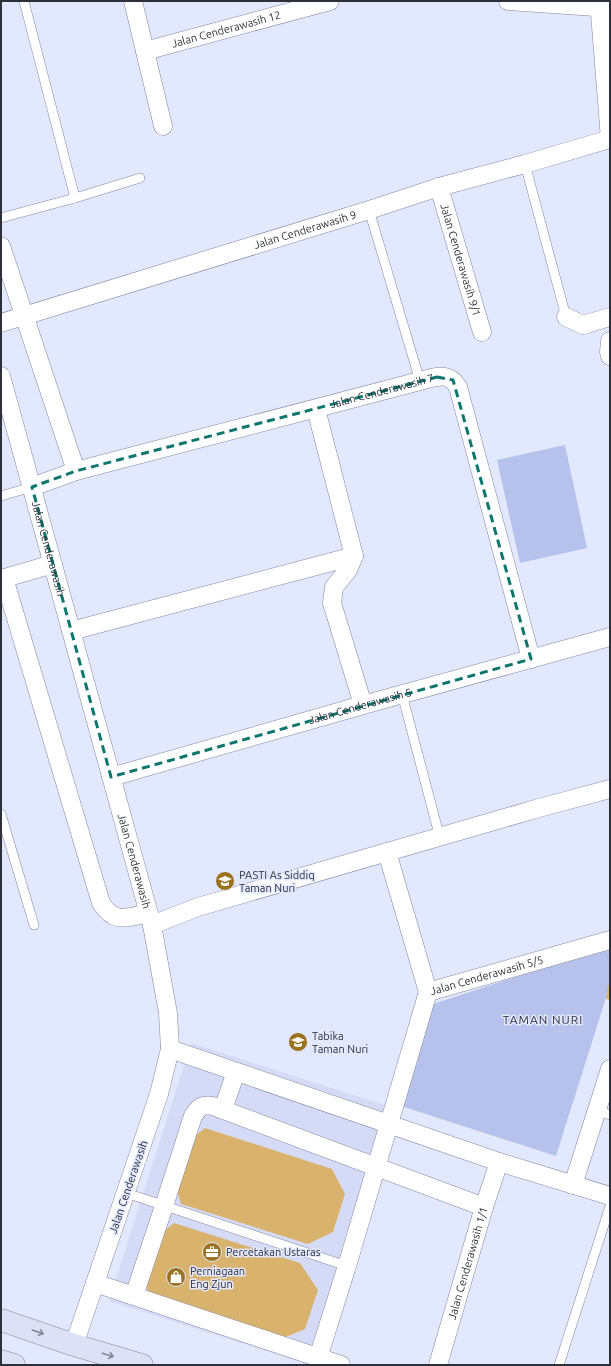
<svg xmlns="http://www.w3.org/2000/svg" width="611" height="1366" viewBox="0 0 611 1366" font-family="Ubuntu,sans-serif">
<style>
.built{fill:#d5dbf6}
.green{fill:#b7c2ec}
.building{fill:#d9b36e}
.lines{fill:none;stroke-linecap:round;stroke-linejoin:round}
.service-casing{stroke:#80869e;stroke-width:10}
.minor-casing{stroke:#80869e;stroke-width:19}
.secondary-casing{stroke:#80869e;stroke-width:23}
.service{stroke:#fff;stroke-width:9}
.minor{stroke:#fff;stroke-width:18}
.secondary{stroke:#dde1f5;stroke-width:22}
.oneway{stroke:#858897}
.marked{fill:none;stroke:#0f766e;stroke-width:3;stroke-dasharray:8 5;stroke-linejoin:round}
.labels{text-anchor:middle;stroke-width:3;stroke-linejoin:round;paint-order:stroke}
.street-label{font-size:11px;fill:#2d2f39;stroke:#e2e8fd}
.poi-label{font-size:11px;fill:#2d2f39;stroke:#e2e8fd;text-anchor:start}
.neighbourhood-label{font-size:12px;letter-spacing:1px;fill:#2d2f39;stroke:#e2e8fd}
</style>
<rect width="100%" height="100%" fill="#e2e8fd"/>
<path class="built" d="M191 1043 391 1107 309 1365 109 1301Z"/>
<g class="green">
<path d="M565 445 587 548 520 563 497 460Z"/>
<path d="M610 946V985L556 1156 398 1105 430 1005Z"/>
</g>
<g class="building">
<path d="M609 983H610V1000L606 999Z"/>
<path d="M205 1128 332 1169 345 1194 333 1232 308 1244 181 1204 174 1180 186 1143Z"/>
<path d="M174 1223 300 1263 318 1290 305 1329 276 1341 150 1300 144 1277 156 1238Z"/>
</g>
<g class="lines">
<g class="service-casing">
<g id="service">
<path d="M24 1 75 198"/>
<path d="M525 164 566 317"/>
<path d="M369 210 420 381"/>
<path d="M1 218 75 198 140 178"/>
<path d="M1 496 32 487"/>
<path d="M402 694 440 838"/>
<path d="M1 814 34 925"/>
<path d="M597 1110 610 1115"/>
<path d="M126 1193 347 1266"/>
<path d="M559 1365 610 1206"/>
</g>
</g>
<g class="minor-casing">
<g id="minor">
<path d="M133 1 163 126"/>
<path d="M508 1 610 8"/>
<path d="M599 1 610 139"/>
<path id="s1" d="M145 51 330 1"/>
<path id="s2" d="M439 187 482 332"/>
<path d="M1 246 76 471"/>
<path d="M566 317 583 325 610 317"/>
<path id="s3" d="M1 323 369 210 439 187 525 164 610 139"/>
<path d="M610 341 609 352 610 356"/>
<path id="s4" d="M1 376 152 925 168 1013 170 1049 159 1094 74 1345"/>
<path d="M316 409 354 556 348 570 334 587 332 603 363 705"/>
<path id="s5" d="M32 487 76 471 420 381C436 377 448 371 458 387L531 659"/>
<path d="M4 578 101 903C115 925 127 917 149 913"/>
<path d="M1 579 53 564"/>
<path d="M71 631 354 556"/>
<path id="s6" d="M111 777 363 705 610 637"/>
<path d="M387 852 428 992"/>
<path d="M152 925 198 907 539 808 610 789"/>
<path id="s7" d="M428 992 610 940"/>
<path d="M170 1049 499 1162 610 1196"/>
<path d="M223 1109 236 1072"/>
<path d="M573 1185 610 1069"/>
<path d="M95 1283 341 1365"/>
<path d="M134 1296 164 1206 193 1116C199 1107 202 1104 213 1106L484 1207"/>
<path d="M318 1358 347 1266 428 992"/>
<path id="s8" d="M438 1365 484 1207 499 1162"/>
</g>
</g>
<g class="secondary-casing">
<g id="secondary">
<path d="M1 1320 74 1345 142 1365"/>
<path d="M1 1361 14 1365"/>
</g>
</g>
<use href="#service" class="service"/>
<use href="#minor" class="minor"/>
<use href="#secondary" class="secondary"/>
</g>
<defs><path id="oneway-shaft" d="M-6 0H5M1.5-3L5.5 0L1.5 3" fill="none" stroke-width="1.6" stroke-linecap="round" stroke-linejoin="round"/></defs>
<g class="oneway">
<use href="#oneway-shaft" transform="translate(38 1332) rotate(19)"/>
<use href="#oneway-shaft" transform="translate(108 1355) rotate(17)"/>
</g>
<path class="marked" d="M437 377 453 380 531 659 111 777 32 487 76 471Z"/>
<defs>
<g id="school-disc" transform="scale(1)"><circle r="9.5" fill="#9b7320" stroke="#e2e8fd"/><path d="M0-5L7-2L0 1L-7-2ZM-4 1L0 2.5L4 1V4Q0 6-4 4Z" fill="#fff"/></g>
<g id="office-disc" transform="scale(1)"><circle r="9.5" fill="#9b7320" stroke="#e2e8fd"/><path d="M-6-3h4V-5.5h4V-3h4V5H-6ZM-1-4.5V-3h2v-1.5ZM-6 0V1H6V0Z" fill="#fff"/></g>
<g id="shop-disc" transform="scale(1)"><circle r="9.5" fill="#9b7320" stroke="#e2e8fd"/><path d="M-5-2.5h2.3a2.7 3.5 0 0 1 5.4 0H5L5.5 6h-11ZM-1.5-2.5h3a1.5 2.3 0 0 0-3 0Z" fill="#fff"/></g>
</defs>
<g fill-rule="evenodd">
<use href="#school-disc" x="225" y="881"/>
<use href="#school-disc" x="298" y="1042"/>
<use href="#office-disc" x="212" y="1252"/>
<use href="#shop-disc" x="176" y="1277"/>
</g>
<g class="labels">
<g class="street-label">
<text dy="4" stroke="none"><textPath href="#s1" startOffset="84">Jalan Cenderawasih 12</textPath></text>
<text dy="4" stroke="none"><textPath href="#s3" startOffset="318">Jalan Cenderawasih 9</textPath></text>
<text dy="4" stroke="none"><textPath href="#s2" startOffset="76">Jalan Cenderawasih 9/1</textPath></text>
<text dy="4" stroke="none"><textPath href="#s5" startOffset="363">Jalan Cenderawasih 7</textPath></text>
<text dy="4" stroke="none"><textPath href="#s4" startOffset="179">Jalan Cenderawasih</textPath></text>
<text dy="4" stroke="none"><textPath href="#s6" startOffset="259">Jalan Cenderawasih 5</textPath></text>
<text dy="4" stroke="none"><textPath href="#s4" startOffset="503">Jalan Cenderawasih</textPath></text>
<text dy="4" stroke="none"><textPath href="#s7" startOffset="61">Jalan Cenderawasih 5/5</textPath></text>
<text transform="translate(128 1187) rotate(-71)" y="4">Jalan Cenderawasih</text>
<text dy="4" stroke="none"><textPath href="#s8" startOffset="106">Jalan Cenderawasih 1/1</textPath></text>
</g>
<g class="poi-label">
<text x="239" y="879">PASTI As Siddiq<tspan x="239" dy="13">Taman Nuri</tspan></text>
<text x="312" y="1040">Tabika<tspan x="312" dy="13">Taman Nuri</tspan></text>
<text x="226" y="1256">Percetakan Ustaras</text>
<text x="190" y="1275">Perniagaan<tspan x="190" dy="13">Eng Zjun</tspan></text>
</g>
<g class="neighbourhood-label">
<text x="543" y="1024">TAMAN NURI</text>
</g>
</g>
<rect width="611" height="1366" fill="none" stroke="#2d2f39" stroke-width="4"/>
</svg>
